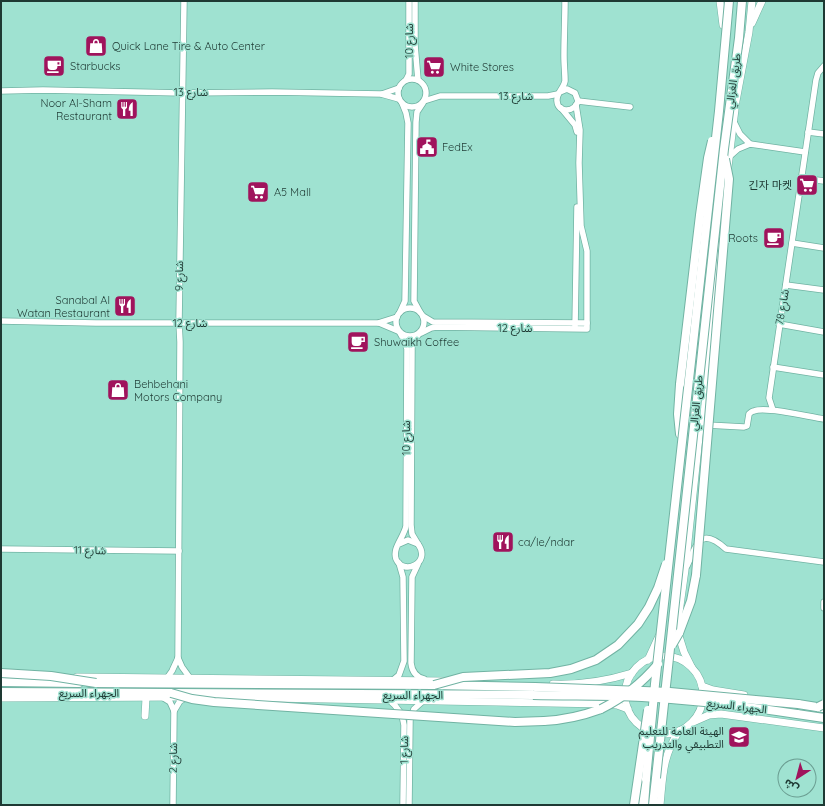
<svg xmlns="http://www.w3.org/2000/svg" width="825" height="806" viewBox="0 0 825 806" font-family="Quicksand,'Noto Sans Arabic','Noto Sans KR',sans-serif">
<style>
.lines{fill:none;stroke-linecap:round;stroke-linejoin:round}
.minor-casing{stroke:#71b3a3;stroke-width:7}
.major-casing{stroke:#71b3a3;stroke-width:8}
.highway-casing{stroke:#71b3a3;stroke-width:10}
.minor{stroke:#fff;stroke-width:5.5}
.major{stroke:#fff;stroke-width:7}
.highway{stroke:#fff;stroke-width:8}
.highway-bridge-casing{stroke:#71b3a3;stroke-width:10;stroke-linecap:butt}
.highway-bridge{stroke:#fff;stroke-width:8}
.labels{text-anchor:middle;stroke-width:3;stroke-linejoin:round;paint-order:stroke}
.street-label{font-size:11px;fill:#1e3933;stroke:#9fe2d1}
.poi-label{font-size:11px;fill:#1e3933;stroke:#9fe2d1;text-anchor:start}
</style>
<rect width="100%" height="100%" fill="#9fe2d1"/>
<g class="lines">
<g class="minor-casing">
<g id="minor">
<path d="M415 1V45L418 80"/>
<circle cx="412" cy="93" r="14"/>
<path d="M406 80 409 74V1"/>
<path d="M1 91 43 90 183 93 272 92 381 94 399 99"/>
<path d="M560 92 567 89 575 93 578 101C575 112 558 114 557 101 556 93 564 88 565 81 565 73 564 65 564 56 564 38 565 19 565 1"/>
<path d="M382 94 399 88"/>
<path d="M424 101 440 96H548L558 94"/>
<path d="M578 101 630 107"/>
<path d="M561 108 575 125 577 132"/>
<path d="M734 122 740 134 750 144"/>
<path d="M808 132 824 134"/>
<path d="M729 157 738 149 750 144 805 152"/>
<path d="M801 178 824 181"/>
<path d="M792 243 824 248"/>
<path d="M786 285 824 290"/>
<circle cx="410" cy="322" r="14"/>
<path d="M400 312 405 301 408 123 406 113 402 103"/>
<path d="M420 312 414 301 416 122 417 112 423 103"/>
<path d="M423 316 433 322 587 323"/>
<path d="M1 321 96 323H378L397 317"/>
<path d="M379 323 398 331"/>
<path d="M779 324 824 332"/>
<path d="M575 328 577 207"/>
<path d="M421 333 431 328 436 327 587 329V251L581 226 579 163 580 130 576 105"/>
<path d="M773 367 824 375"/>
<path d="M773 410 769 398 816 80 818 73 824 66"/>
<path d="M707 425 744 427 747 426 749 414C750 413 752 411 754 411 766 406 809 417 824 419"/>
<path d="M399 544 408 540 418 544C432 563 403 576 396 559 392 548 404 537 406 526L407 349 405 342 400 333"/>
<path d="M418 544 412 534 411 525 412 348 414 340 419 334"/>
<path d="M1 549 179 551"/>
<path d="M418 564 412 577 411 663C412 672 416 677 424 679"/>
<path d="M687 566C697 543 701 526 726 549L824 562"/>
<path d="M824 602V608"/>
<path d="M178 658 182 667 190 678"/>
<path d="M167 678 172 671 178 658 180 342 179 322 184 1"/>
<path d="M393 680 399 675 404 661 403 577 399 563"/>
<path d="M162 697 170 702 174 711 173 805"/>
<path d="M389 700C398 707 403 714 404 725L403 805"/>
<path d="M174 711 180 701 187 697"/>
<path d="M409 805 410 720 414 709 423 701"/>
</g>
</g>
<g class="major-casing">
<g id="major">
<path d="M720 1 723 25"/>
<path d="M752 23 762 1"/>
<path d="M728 167 736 101 749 32 752 1"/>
<circle cx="664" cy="695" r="39"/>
<path d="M648 660 659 636"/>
<path d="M692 668 684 652 679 636 677 627 685 570 720 239"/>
<path d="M77 677 443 681"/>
<path d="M553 684C581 685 606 681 632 673"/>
<path d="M702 686 713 690 744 695"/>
<path d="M219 697 605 704 617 705 628 709"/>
<path d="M1 698 179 697"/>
<path d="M145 716 146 698"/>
<path d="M693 722 709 715 721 714 824 728"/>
<path d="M639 805 641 781"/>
<path d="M660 805C663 776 662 757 679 731"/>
</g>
</g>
<g class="highway-casing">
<g id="highway">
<path d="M680 434 678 414 680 384"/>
<path d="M679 633 691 601 696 575"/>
<path d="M1 682 79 683"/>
<path d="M90 683 434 685 535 687"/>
<path d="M1 692 533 695"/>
<path d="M798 704 823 708"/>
<path d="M797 714 824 718"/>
<path d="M544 721C564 720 582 716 601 709"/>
<path d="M644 805 646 779"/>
<path d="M653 805 656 778"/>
</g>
</g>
<use href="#minor" class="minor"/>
<use href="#major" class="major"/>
<use href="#highway" class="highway"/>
<g class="highway-bridge-casing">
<g id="highway-bridge">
<path d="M680 384 700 215 708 158 712 141"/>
<path d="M696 575 729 179 725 159"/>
<path d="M672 645 679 633"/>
<path d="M1 673 51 676 96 683"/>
<path d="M434 685 463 677 550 673 571 669 596 660 618 645 638 624 649 607 658 588 666 564"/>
<path d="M535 687 670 692 798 704"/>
<path d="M171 693 192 699 214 702 515 722 544 721"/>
<path d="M533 695C569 696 606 695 642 697 694 700 745 706 797 714"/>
<path d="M818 707 824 704"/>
<path d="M601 709C623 698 642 683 658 664"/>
<path d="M656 778 724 149 739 38 742 1"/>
<path d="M646 779 655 684 719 111 729 1"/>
<path d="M634 805 648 710"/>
</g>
</g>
<use href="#highway-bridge" class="highway-bridge"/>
</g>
<defs>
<g id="shop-square" transform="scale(1.15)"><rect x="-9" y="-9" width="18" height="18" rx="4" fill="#a0135c" stroke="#9fe2d1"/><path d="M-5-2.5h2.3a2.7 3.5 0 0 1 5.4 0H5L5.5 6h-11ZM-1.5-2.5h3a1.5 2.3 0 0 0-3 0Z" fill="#fff"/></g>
<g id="cafe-square" transform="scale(1.15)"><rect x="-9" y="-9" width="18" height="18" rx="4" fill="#a0135c" stroke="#9fe2d1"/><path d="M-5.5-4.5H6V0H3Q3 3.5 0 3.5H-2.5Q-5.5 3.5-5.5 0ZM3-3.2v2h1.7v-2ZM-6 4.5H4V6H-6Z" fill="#fff"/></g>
<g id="supermarket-square" transform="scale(1.15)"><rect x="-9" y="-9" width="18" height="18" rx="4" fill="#a0135c" stroke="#9fe2d1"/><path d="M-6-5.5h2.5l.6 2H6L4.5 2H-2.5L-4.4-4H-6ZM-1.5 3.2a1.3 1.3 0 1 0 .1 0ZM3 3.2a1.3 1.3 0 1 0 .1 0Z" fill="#fff"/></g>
<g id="restaurant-square" transform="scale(1.15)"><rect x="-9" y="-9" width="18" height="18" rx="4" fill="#a0135c" stroke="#9fe2d1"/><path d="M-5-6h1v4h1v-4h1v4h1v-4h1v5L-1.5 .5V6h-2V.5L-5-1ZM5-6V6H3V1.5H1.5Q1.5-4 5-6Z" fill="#fff"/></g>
<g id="civic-square" transform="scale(1.15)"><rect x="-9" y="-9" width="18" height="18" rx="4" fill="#a0135c" stroke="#9fe2d1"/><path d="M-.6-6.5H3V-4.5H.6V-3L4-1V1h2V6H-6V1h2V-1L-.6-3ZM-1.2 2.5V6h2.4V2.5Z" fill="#fff"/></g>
<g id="university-square" transform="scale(1.15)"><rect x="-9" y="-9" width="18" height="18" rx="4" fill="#a0135c" stroke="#9fe2d1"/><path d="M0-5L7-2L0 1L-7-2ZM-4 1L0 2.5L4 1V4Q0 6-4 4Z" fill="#fff"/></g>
</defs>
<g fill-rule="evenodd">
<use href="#shop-square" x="96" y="46"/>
<use href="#cafe-square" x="54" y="66"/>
<use href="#supermarket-square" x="434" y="67"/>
<use href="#restaurant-square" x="127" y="109"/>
<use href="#civic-square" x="427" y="147"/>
<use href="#supermarket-square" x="807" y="185"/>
<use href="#supermarket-square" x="258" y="192"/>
<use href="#cafe-square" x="774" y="238"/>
<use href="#restaurant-square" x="125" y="306"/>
<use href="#cafe-square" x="358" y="342"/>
<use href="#shop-square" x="118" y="390"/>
<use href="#restaurant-square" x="503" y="542"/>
<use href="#university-square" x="739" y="737"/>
</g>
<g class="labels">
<g class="street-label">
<text transform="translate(409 41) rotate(-90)" y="4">شارع 10</text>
<text transform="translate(733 81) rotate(-82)" y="4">طريق الغزالي</text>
<text x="191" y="96">شارع 13</text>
<text x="516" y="100">شارع 13</text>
<text transform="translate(179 276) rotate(-89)" y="4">شارع 9</text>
<text transform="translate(782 307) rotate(-80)" y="4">شارع 78</text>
<text x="190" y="327">شارع 12</text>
<text x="515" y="332">شارع 12</text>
<text transform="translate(696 403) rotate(-84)" y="4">طريق الغزالي</text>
<text transform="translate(406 438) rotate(-90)" y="4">شارع 10</text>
<text transform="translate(90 550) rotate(1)" y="4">شارع 11</text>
<text x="89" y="697">الجهراء السريع</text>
<text x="413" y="699">الجهراء السريع</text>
<text transform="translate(737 706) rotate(7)" y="4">الجهراء السريع</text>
<text transform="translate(404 750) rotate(-89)" y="4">شارع 1</text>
<text transform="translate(173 758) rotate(-89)" y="4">شارع 2</text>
</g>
<g class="poi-label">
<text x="112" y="50">Quick Lane Tire &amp; Auto Center</text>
<text x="70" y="70">Starbucks</text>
<text x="450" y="71">White Stores</text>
<text x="112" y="107" text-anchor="end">Noor Al-Sham<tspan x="112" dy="13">Restaurant</tspan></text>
<text x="442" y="151">FedEx</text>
<text x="792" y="189" text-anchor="end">긴자 마켓</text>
<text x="274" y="196">A5 Mall</text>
<text x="758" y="242" text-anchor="end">Roots</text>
<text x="110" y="304" text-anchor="end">Sanabal Al<tspan x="110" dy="13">Watan Restaurant</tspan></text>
<text x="374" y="346">Shuwaikh Coffee</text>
<text x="134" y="388">Behbehani<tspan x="134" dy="13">Motors Company</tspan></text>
<text x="518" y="546">ca/le/ndar</text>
<text x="724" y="735" text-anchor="end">الهيئة العامة للتعليم<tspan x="724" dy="13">التطبيقي والتدريب</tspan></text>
</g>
</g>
<rect width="825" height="806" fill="none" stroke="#1e3933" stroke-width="4"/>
<g transform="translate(797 778) rotate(216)"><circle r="19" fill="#9fe2d1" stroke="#6b9e92"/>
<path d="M0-3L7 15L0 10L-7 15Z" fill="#a0135c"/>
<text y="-6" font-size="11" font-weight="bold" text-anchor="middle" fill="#1e3933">ش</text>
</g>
</svg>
